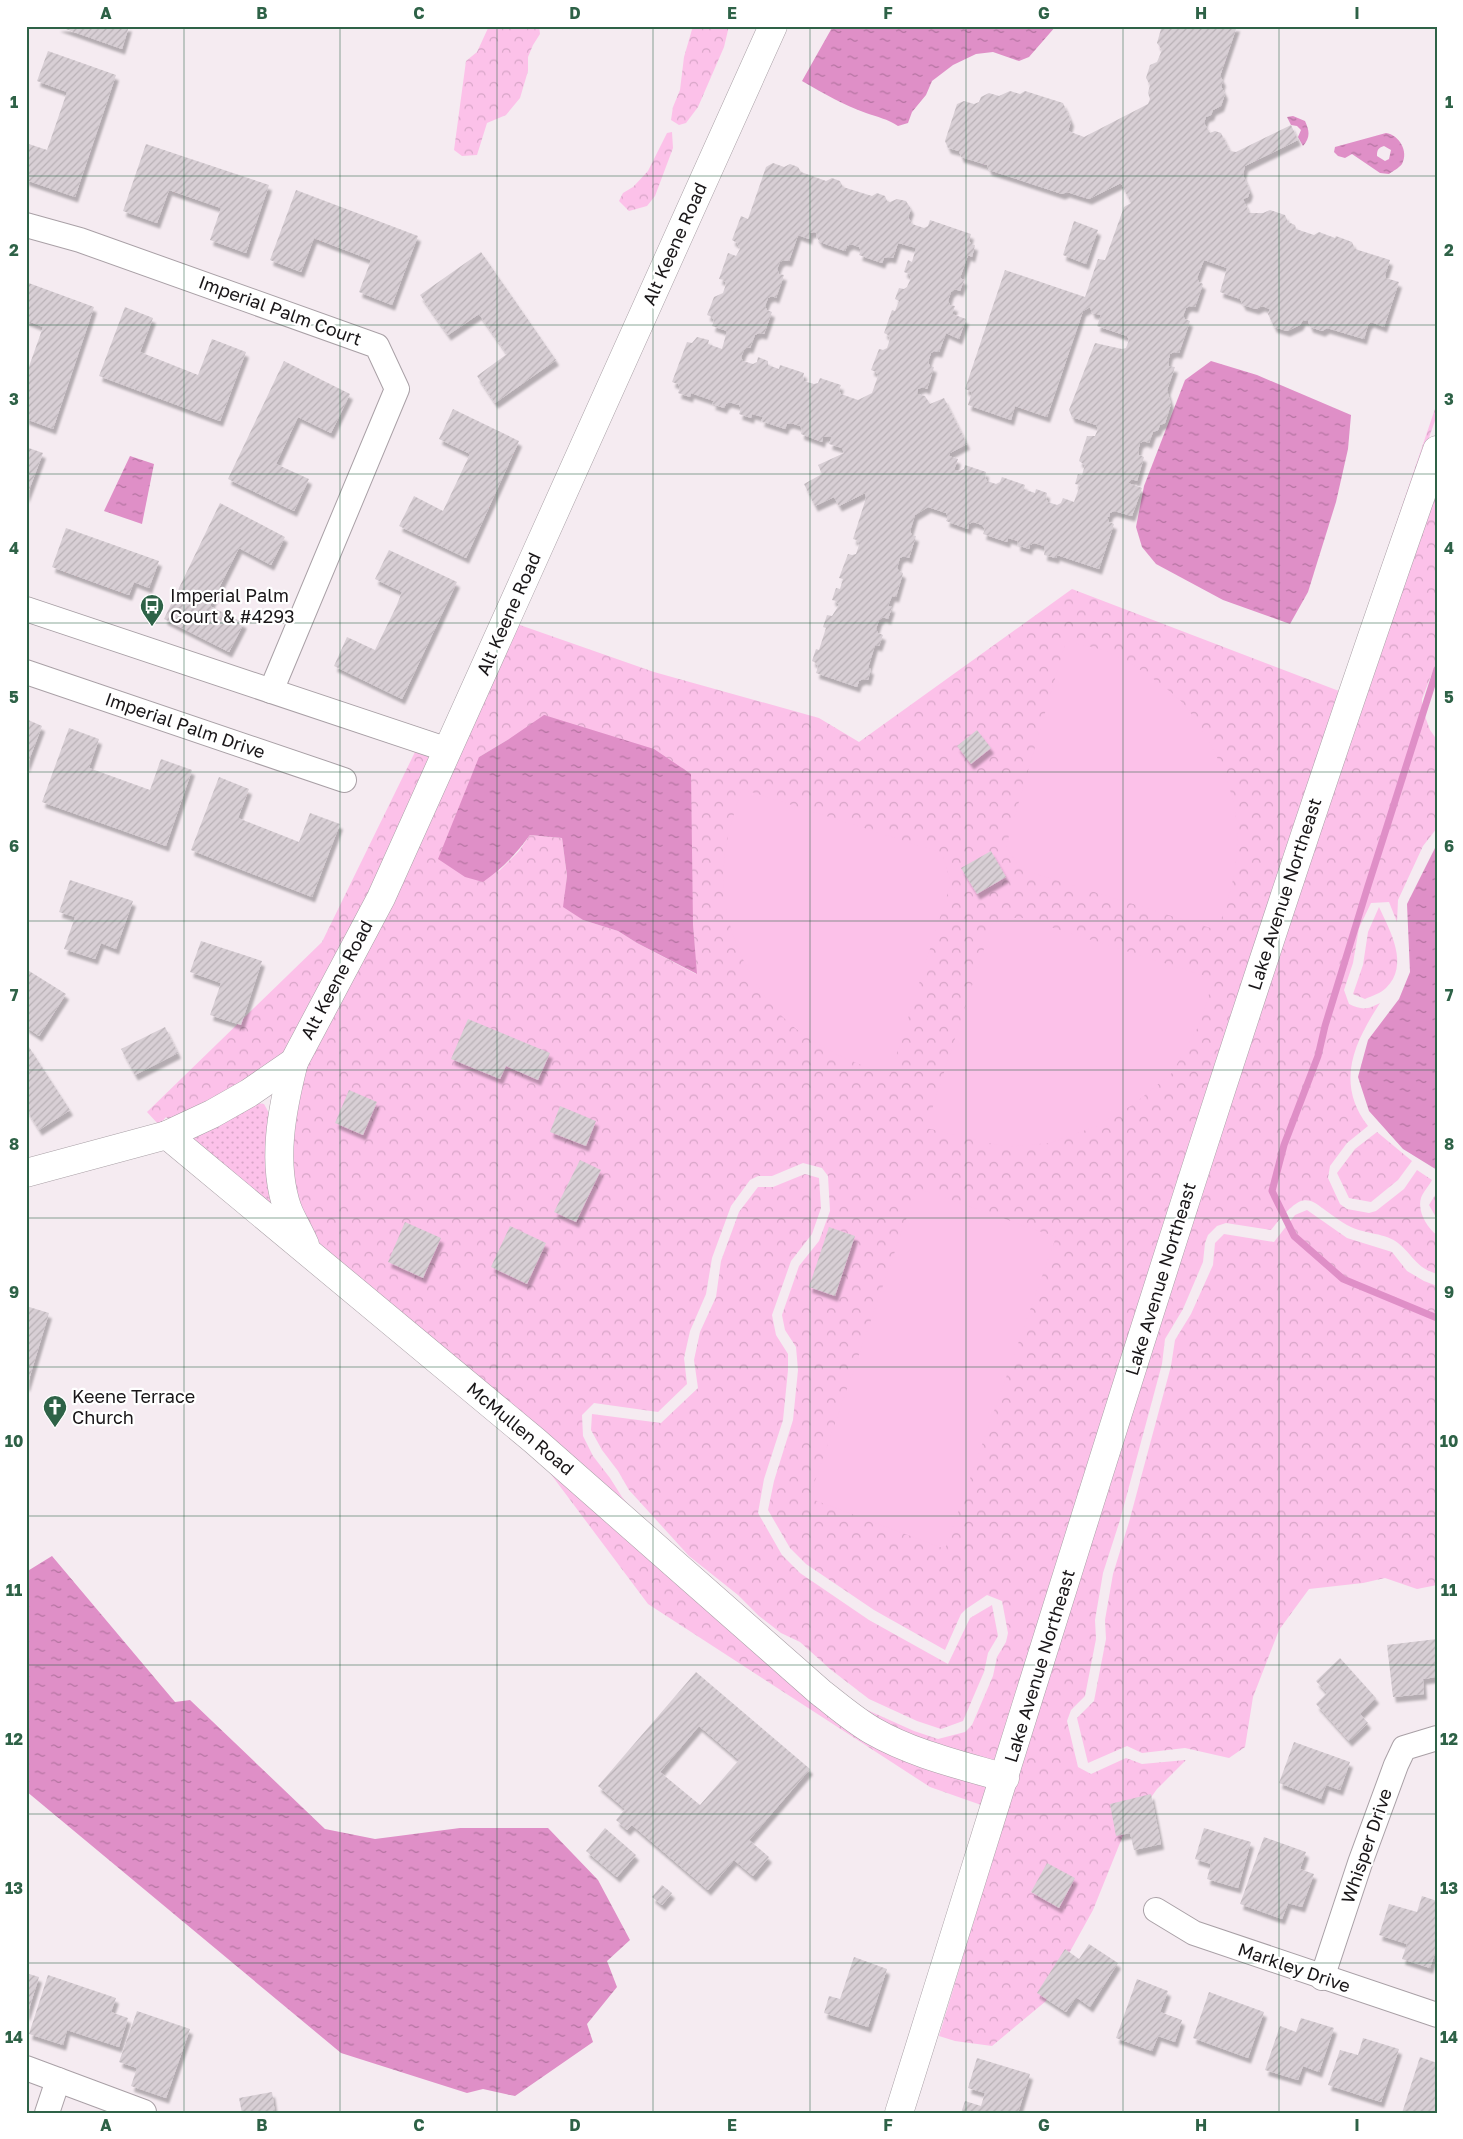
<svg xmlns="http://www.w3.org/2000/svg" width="1463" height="2139" viewBox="0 0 1463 2139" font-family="'Golos Text',sans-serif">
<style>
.grass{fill:url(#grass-dots)}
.forest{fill:url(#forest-crowns);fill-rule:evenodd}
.pitch{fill:#fcc1e9}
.water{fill:url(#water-ripples);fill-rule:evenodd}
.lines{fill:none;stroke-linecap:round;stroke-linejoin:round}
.stream{stroke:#df8fc7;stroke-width:7}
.building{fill:url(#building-hatch);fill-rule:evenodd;filter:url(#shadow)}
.minor-casing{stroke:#a9a0a6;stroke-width:26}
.tertiary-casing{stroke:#a9a0a6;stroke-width:29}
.minor{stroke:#fff;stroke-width:24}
.tertiary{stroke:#fff;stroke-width:28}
.grid{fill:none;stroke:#2e6247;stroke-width:1;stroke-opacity:0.55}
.labels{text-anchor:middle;stroke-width:4.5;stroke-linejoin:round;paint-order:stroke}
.street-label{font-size:18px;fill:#191618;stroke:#fff}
.poi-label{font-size:18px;fill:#191618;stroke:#fff;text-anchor:start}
.neatline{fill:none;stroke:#2e6247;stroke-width:2}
.grid-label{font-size:16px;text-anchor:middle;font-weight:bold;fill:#2e6247}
</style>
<defs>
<pattern id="grass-dots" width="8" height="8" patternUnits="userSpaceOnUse" patternTransform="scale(1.25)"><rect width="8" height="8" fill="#fcc1e9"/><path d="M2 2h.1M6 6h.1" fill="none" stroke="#d7a5c7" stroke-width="1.8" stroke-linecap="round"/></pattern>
<pattern id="forest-crowns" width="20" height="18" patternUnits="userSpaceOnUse" patternTransform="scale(1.25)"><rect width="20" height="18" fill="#fcc1e9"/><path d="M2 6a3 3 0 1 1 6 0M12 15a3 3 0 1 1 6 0" fill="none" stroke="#d7a5c7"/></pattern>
<pattern id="water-ripples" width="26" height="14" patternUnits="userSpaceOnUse" patternTransform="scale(1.25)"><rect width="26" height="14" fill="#df8fc7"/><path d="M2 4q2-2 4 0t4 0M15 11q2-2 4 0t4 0" fill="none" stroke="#b474a1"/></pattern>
<pattern id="building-hatch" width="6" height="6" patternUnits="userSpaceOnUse" patternTransform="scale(1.25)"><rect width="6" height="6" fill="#d8cfd5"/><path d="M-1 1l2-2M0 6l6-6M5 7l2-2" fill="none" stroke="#b9b1b6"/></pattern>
<filter id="shadow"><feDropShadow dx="3" dy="5.5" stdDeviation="1" flood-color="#0004"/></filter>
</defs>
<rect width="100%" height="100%" fill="#f5ebf1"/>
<path class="grass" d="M257 1103 264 1104 271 1117 273 1210 193 1141 194 1138Z"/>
<g class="forest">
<path d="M489 26 528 28 539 26 540 34 533 45 528 57V71L520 98 506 115 487 123 477 155 462 156 454 150 466 61 477 52Z"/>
<path d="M693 26H729L724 47 698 107 686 123 679 125 671 120 673 107 680 90 684 57Z"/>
<path d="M672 132 673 148 655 196 647 206 629 211 619 201 623 193 633 187 648 171 667 133Z"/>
<path d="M1437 403V415L1344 678 998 1763C958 1750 915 1740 879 1719 863 1710 850 1699 836 1688L865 1709 914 1731 938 1739 965 1732 972 1725 993 1676 997 1657 1006 1642 1008 1633 1002 1601 987 1595 966 1609 961 1614 945 1650 874 1610 806 1564 790 1548 768 1510 774 1481 793 1420 798 1370 796 1347 785 1330 782 1315 799 1266 819 1241 830 1211 828 1176 822 1168 803 1163 772 1176H758L750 1180 731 1206 712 1258 706 1294 690 1331 684 1358 687 1384 658 1412 594 1403 582 1415 583 1436 593 1456 610 1478 622 1497 635 1513 318 1244C312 1231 305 1219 300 1205 282 1160 297 1112 305 1067L517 624 654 672 819 718 859 742 1072 589 1339 691ZM509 739 693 924 696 974 637 943 618 931 583 920 564 907 567 876 562 838 530 835 519 851 499 871 479 757Z"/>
<path d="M1437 484V660L1422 699V708L1430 730 1437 740V828L1423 846 1398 900 1397 922 1389 902 1371 903 1359 928 1353 963 1344 990 1349 1004C1362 1010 1367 1010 1380 1003 1354 1043 1335 1083 1368 1126L1347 1143 1330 1166 1328 1178 1340 1204 1347 1209 1369 1213 1376 1211 1404 1189 1417 1170 1432 1180C1429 1186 1423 1192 1421 1198 1417 1211 1427 1228 1437 1235V1274C1415 1267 1414 1256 1398 1243 1386 1233 1365 1234 1351 1227 1308 1204 1311 1179 1271 1230L1226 1223 1217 1226 1208 1235 1205 1243 1203 1262 1183 1309 1165 1339 1162 1364 1120 1520 1103 1573 1095 1620 1096 1639 1085 1696 1071 1710 1067 1721 1078 1767 1091 1774 1126 1758 1142 1764 1186 1760 1157 1789 1122 1838 1093 1910 1057 1975 1046 2001 992 2046 955 2041 939 2036 1010 1801 1226 1110Z"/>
<path d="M415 752 431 758 371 892 284 1055 244 1082 170 1120 166 1117 159 1125 147 1112 322 942Z"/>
<path d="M1379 907C1390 931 1410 965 1386 988 1381 993 1372 996 1365 999L1353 994 1363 965 1368 932Z"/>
<path d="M1377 1132 1412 1161 1398 1180 1371 1202 1349 1198 1337 1173 1355 1149Z"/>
<path d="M805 1174 819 1178 821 1208 812 1234 791 1261 772 1315 776 1335 788 1354V1370L783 1420 764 1479 758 1513 782 1555 800 1573 869 1620 948 1664 970 1618 992 1605 998 1636 988 1653 984 1672 963 1721 941 1729 917 1721 869 1699 830 1669 800 1642 781 1633 759 1616 738 1595 689 1556 629 1490 618 1471 602 1450 591 1430 592 1414 661 1423 698 1388 694 1360 700 1332 716 1297 721 1261 739 1212 758 1187H773Z"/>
<path d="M1437 1192V1219L1429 1205Z"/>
<path d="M1307 1210 1347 1238 1392 1252 1407 1271 1424 1281 1437 1286V1585L1417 1589 1385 1578 1363 1583 1309 1589 1279 1630 1253 1697 1245 1747 1229 1758 1185 1748 1142 1753 1127 1746 1088 1763 1077 1718 1094 1701 1106 1639 1105 1620 1113 1574 1129 1522 1171 1366 1175 1340 1191 1314 1213 1265 1215 1243 1224 1234 1274 1242 1295 1215Z"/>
<path d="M544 1465 813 1702 990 1788 984 1806 930 1787 648 1604Z"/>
</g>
<g class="pitch">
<path d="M1066 641C1081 645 1096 647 1110 653 1129 660 1176 693 1187 708 1212 742 1236 787 1237 830 1239 866 1230 898 1217 930L1020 869 1006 846Z"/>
<path d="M742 789 942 853 951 883 890 1075C816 1051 769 1022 738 948 727 922 721 891 724 863 726 837 734 813 742 789Z"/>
<path d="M1019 917 1214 979 1198 1027 1172 1073 1134 1104 1097 1126 1050 1143 1006 1147 926 1128 992 924Z"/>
<path d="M917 1188 1056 1237 945 1549 809 1498Z"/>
</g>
<g class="water">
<path d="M833 26H1056L1029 57 1019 61 993 52 976 54 953 65 932 81 926 95 912 112 908 123 898 126C887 119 878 117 866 113 843 105 823 93 802 81Z"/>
<path d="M1293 116 1305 121C1309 130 1311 137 1303 146L1298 137 1301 130 1297 126 1291 125 1287 117Z"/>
<path d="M1386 133C1399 135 1409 151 1402 164 1399 168 1393 171 1389 174L1380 173 1352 154 1345 158 1338 156 1334 152 1335 147ZM1384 146 1391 150 1389 159 1385 161 1377 156C1377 150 1378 148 1384 146Z"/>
<path d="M1211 361 1257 375 1351 415 1348 449 1336 502 1308 592 1290 624 1223 600 1156 564 1142 547 1136 527 1144 486 1185 380Z"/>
<path d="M130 456 154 464 142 524 104 511Z"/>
<path d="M544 715 654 749 691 774 693 924 697 974 637 943 618 931 583 920 563 907 567 876 562 838 530 835C516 854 502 869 483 882L465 877 438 859 479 757 509 739Z"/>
<path d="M1437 844V1170L1403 1149 1369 1111 1358 1077 1368 1040 1399 999 1410 972 1407 904Z"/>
<path d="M52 1556 175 1702 190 1700 325 1829 375 1839 460 1828H548L598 1880 630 1940 607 1961 617 1987 587 2024 593 2042 515 2096 483 2089 467 2093 341 2053 26 1791V1572Z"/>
</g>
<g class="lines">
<path class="stream" d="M1437 669 1368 886 1325 1026 1318 1056 1284 1145 1272 1191 1294 1236 1343 1279 1437 1318"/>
</g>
<g class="building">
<path d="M57 26H129L122 49Z"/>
<path d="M1169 26H1237L1220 76 1223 81 1221 86 1225 94 1221 106 1213 110 1211 115 1206 117 1204 123 1210 133 1215 131 1221 133 1230 151 1236 152 1291 125 1298 140 1245 166 1243 175 1250 191 1248 197 1243 199 1249 213H1263L1270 210 1285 215 1288 222 1295 225 1296 229 1314 235 1319 232 1335 238 1336 236 1352 242 1355 249 1390 260 1385 275 1386 278 1399 282 1384 327 1371 322 1368 325 1364 339 1327 328 1322 331 1310 327 1308 321 1303 320 1300 325 1287 331 1274 327 1268 314 1270 309 1262 306 1256 309 1243 305 1240 299 1220 292 1227 268 1204 260 1197 278 1199 282 1203 284 1195 307 1189 306 1186 308 1183 316 1185 319 1190 321 1179 353 1174 352 1170 354 1168 362 1169 366 1175 367 1167 390 1171 404 1165 423 1160 425 1158 430 1153 432 1149 443 1144 441 1140 443 1138 451 1139 455 1144 457 1137 481 1132 479 1128 483 1142 488 1132 516 1114 511 1110 513 1109 517H1107L1109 522 1114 524 1099 569 1057 555 1056 558 1044 555 1045 550 1044 546 1034 543 1030 545 1029 549 1017 545 1018 541 1008 538 1007 542 983 534 985 529 982 525 973 522 969 524 968 529 946 521 948 517 946 513 928 507 915 515 910 531 912 535 916 536 909 558 904 556 900 558 897 568 899 571 903 573 896 597 892 596 888 606 892 607 888 619 883 617 879 620 876 629 878 633 883 635 879 646 875 645 868 668 871 669 868 680 863 679 859 681 857 687 816 673 818 667 816 663 812 661 816 649 819 650 826 628 823 627 827 615 832 616 839 605 836 601 832 600 836 588 840 589 843 579 839 578 848 554 852 555 856 554 859 545 857 540 853 539 866 498 865 493 839 506 834 497 815 506 804 484 822 474 818 465 844 453 842 448 829 444 832 436 823 437 822 442 801 434 802 429 800 426 791 423 787 424 785 429 761 421 763 417 752 414 751 418 739 414 741 409 739 405 729 402 726 404 724 408 712 404 714 401 691 393 690 397 678 393 680 388 678 384 672 382 687 342 692 343 697 337 709 340 708 344 722 349 727 331 712 326 714 321 712 317 707 315 714 297 723 293 726 284 724 280 719 279 728 253 736 256 740 249 737 243 732 240 741 216 748 219 766 167 773 163 784 167 790 164 798 167 801 172 826 181 832 178 840 181 843 187 872 196 877 193 885 196 887 201 890 202 897 199 906 201 911 209 908 217 912 224 924 228 928 226 930 220 971 234 969 240 971 244 975 245 972 257 968 255 960 278 964 280 960 291 955 289 951 292 948 301 950 305 955 306 952 314 966 319 959 339 946 333 939 352 934 351 931 353 928 362 930 366 934 367 927 389 923 387 918 389 917 394 925 396 930 404 944 398 967 444 950 453 949 456 958 459 954 470 959 471 964 469 965 465 986 472 985 477 987 481 996 484 1000 482 1002 477 1025 485 1024 489 1026 490 1035 493 1036 489 1047 493 1046 498 1048 502 1057 505 1061 503 1063 498 1074 502 1080 485 1075 484 1078 474 1082 475 1085 465 1079 461 1087 436H1095L1098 429 1096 425 1072 417 1069 410 1095 343 1122 349 1126 348 1129 340 1127 336 1097 326 1101 315 1092 313 1090 307 1083 311 1047 417 1015 406 1011 420 968 405 972 392 965 389 1005 270 1085 297 1098 259 1105 260 1124 207 1131 203 1121 183 1089 199 1067 192 1062 194 989 170 987 165 961 157 959 151 948 148 945 141 957 104 964 101 974 104 979 102 981 97 989 93 999 96 1010 91 1020 94 1025 91 1063 103 1071 121 1068 131 1084 137 1148 104 1150 99 1148 93 1150 85 1146 78 1150 65 1157 62 1162 50 1157 43 1161 29ZM814 232 817 233 816 236 820 242 845 251 847 246 851 244 859 247 861 251 859 255 882 263 884 258 888 257 893 258 898 243 916 248 912 262 908 260 904 272 909 274 911 278 907 287 904 289 899 288 895 299 899 301 895 311 892 310 884 333 888 335 890 339 887 348 883 350 879 349 871 370 876 372 878 376 872 393 858 400 841 394 839 390 841 385 820 378 818 383 814 384 804 381 803 377 804 373 780 365 779 369 768 365V361L758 357 757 362 753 364 743 361 741 357 744 350 747 347 750 348 755 335 759 333 764 334 772 312 767 310 765 306 768 298 772 296 776 298 784 275 779 274 777 269 780 262 783 260 789 261 798 235 809 239 810 233Z"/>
<path d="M48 51 116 75 75 197 26 180V143L47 150 67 92 37 81Z"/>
<path d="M146 144 269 185 246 253 210 240 221 208 169 190 157 223 123 211Z"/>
<path d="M296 190 418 236 392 305 359 292 371 260 314 238 301 272 270 260Z"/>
<path d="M1074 221 1098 230 1086 264 1063 255Z"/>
<path d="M481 252 556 360 495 403 477 376 507 354 479 314 448 335 420 295Z"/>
<path d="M26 282 94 307 53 429 26 419V375L43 327 26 320Z"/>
<path d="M125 307 153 318 140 352 198 375 212 339 246 352 220 421 99 376Z"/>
<path d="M284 361 350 394 331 433 298 417 276 464 309 479 294 511 228 479Z"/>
<path d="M453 409 519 441 466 558 399 526 414 496 443 511 470 454 439 439Z"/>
<path d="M26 447 43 453 26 498Z"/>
<path d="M220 503 285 537 271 565 239 548 210 606 244 623 229 652 164 619Z"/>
<path d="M66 528 159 561 149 588 134 582 129 595 52 567Z"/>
<path d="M389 550 457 582 402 699 334 666 347 637 375 650 396 607 402 592 375 579Z"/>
<path d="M26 719 42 726 26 768Z"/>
<path d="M69 728 99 739 89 768 150 790 161 759 192 770 166 846 42 802Z"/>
<path d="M977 730 991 748 971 764 957 746Z"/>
<path d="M219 777 249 789 238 818 299 842 310 813 340 824 312 897 191 850Z"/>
<path d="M991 851 1006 877 977 894 961 868Z"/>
<path d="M70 880 133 901 116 949 101 943 95 959 64 949 75 917 59 912Z"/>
<path d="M201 941 262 961 241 1025 210 1015 221 983 190 972Z"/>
<path d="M26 969 66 994 39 1036 26 1027Z"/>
<path d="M468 1019 550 1053 538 1080 506 1066 500 1079 451 1059Z"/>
<path d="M165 1027 178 1053 135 1075 121 1049Z"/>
<path d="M29 1047 70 1110 39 1130 26 1109V1049Z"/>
<path d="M349 1090 377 1102 363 1135 335 1123Z"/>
<path d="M560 1106 596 1121 586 1146 550 1132Z"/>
<path d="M580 1160 601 1170 576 1222 554 1212Z"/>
<path d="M405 1222 441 1238 423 1278 388 1262Z"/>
<path d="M510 1226 546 1243 527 1284 491 1267Z"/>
<path d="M829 1227 855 1236 835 1296 809 1287Z"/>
<path d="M26 1306 49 1313 27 1386H26Z"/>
<path d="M1437 1639V1677L1423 1679 1424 1694 1393 1697 1387 1645Z"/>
<path d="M1340 1658 1376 1698 1360 1714 1368 1723 1349 1741 1316 1704 1327 1693 1316 1681Z"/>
<path d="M696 1672 810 1769 749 1840 769 1857 753 1876 734 1860 708 1890 632 1825 627 1830 616 1820 625 1809 598 1786ZM699 1726 739 1760 700 1805 660 1772Z"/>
<path d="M1294 1742 1350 1762 1340 1790 1326 1785 1321 1799 1279 1783Z"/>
<path d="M1151 1794 1161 1844 1134 1850 1130 1833 1116 1836 1110 1804Z"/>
<path d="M605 1828 636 1855 617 1877 586 1851Z"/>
<path d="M1204 1828 1251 1842 1238 1888 1207 1879 1211 1864 1195 1859Z"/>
<path d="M1264 1837 1306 1852 1300 1869 1314 1874 1302 1907 1288 1903 1282 1919 1240 1904Z"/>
<path d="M1047 1863 1075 1878 1059 1908 1031 1892Z"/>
<path d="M662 1885 672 1893 662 1905 652 1897Z"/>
<path d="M1422 1896 1437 1901V1947L1430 1968 1402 1959 1407 1944 1379 1935 1389 1904 1417 1912Z"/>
<path d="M1089 1944 1118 1963 1090 2007 1076 1997 1066 2012 1037 1993 1065 1949 1079 1959Z"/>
<path d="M854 1957 887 1969 868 2027 824 2013 829 1996 840 1999Z"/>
<path d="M26 1973 39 1977 27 2015H26Z"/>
<path d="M48 1975 116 1998 111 2012 128 2018 119 2047 67 2030 63 2045 29 2034Z"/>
<path d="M1137 1979 1168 1991 1160 2012 1182 2020 1175 2042 1158 2036 1152 2051 1116 2038Z"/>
<path d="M1209 1992 1264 2012 1248 2058 1193 2038Z"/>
<path d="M137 2011 190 2029 166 2098 131 2086 137 2068 119 2062Z"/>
<path d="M1301 2018 1334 2028 1319 2072 1303 2066 1298 2080 1265 2070 1280 2026 1296 2032Z"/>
<path d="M1363 2038 1399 2049 1381 2102 1328 2085 1340 2050 1358 2055Z"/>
<path d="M1420 2057 1437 2063V2113H1402Z"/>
<path d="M977 2058 1030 2074 1018 2113H961L965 2101 981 2106 985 2093 968 2088Z"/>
<path d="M272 2092 275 2113H242L239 2098Z"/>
</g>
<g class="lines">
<g class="minor-casing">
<g id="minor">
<path d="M26 225 80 240 377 346 397 389 271 691"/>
<path d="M26 609 448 750"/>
<path d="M26 672 344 780"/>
<path d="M1156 1910 1194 1933 1437 2015"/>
<path d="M1322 1978 1360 1863 1396 1765 1404 1748 1437 1738"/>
<path d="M26 2068 144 2112"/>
<path d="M47 2113 58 2080"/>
</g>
</g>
<g class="tertiary-casing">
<g id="tertiary">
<path d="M294 1062C282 1109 271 1163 288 1210 293 1222 300 1233 305 1245"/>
<path d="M167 1135 535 1441 820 1692C837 1705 854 1720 873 1731 913 1754 961 1765 1005 1778"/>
<path d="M26 1173 167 1135 212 1114 249 1093 294 1062 381 898 773 26"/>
<path d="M899 2113C1073 1557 1243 999 1437 450"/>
</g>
</g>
<use href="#minor" class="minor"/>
<use href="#tertiary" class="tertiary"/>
</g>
<path class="grid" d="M184 26V2113M340 26V2113M497 26V2113M653 26V2113M810 26V2113M966 26V2113M1123 26V2113M1279 26V2113M26 176H1437M26 325H1437M26 474H1437M26 623H1437M26 772H1437M26 921H1437M26 1070H1437M26 1218H1437M26 1367H1437M26 1516H1437M26 1665H1437M26 1814H1437M26 1963H1437"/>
<defs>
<g id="bus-pin" transform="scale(1.25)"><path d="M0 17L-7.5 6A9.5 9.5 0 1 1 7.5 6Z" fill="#2e6247" stroke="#fff"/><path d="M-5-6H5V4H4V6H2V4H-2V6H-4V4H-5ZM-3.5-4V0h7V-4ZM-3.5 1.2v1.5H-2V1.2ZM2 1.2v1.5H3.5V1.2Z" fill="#fff"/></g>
<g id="church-pin" transform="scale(1.25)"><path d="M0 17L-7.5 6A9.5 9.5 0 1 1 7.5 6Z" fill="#2e6247" stroke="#fff"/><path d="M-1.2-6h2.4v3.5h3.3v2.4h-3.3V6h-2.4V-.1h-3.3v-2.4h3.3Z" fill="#fff"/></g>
</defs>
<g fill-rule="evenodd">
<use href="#bus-pin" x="152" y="606"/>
<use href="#church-pin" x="55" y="1407"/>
</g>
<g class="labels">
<g class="street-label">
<text transform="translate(675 244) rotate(-66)" y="6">Alt Keene Road</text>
<text transform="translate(280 311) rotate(20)" y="6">Imperial Palm Court</text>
<text transform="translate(509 614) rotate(-66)" y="6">Alt Keene Road</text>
<text transform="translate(185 726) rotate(19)" y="6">Imperial Palm Drive</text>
<text transform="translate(1285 894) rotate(-72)" y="6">Lake Avenue Northeast</text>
<text transform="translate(337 980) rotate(-62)" y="6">Alt Keene Road</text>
<text transform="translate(1161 1279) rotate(-73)" y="6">Lake Avenue Northeast</text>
<text transform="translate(520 1429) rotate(40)" y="6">McMullen Road</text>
<text transform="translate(1040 1666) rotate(-73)" y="6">Lake Avenue Northeast</text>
<text transform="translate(1367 1846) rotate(-71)" y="6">Whisper Drive</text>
<text transform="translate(1294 1968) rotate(19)" y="6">Markley Drive</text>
</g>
<g class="poi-label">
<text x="170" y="602">Imperial Palm<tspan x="170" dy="21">Court &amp; #4293</tspan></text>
<text x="72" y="1403">Keene Terrace<tspan x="72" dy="21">Church</tspan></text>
</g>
</g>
<rect width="1463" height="2139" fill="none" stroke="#ffffff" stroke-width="55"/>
<rect x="28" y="28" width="1408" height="2084" class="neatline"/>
<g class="grid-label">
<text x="106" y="19">A</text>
<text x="262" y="19">B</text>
<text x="419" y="19">C</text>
<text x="575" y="19">D</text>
<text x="732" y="19">E</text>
<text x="888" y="19">F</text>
<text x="1044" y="19">G</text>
<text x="1201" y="19">H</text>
<text x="1357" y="19">I</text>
<text x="14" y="108">1</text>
<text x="1449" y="108">1</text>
<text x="14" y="256">2</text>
<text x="1449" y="256">2</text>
<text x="14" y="405">3</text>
<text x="1449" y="405">3</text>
<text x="14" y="554">4</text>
<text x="1449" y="554">4</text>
<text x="14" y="703">5</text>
<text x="1449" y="703">5</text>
<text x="14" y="852">6</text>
<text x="1449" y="852">6</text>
<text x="14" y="1001">7</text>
<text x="1449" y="1001">7</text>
<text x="14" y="1150">8</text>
<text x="1449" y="1150">8</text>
<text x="14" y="1298">9</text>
<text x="1449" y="1298">9</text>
<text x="14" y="1447">10</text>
<text x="1449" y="1447">10</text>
<text x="14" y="1596">11</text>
<text x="1449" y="1596">11</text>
<text x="14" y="1745">12</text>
<text x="1449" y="1745">12</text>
<text x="14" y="1894">13</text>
<text x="1449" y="1894">13</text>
<text x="14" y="2043">14</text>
<text x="1449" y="2043">14</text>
<text x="106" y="2131">A</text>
<text x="262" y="2131">B</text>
<text x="419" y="2131">C</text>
<text x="575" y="2131">D</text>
<text x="732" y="2131">E</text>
<text x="888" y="2131">F</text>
<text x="1044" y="2131">G</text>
<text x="1201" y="2131">H</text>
<text x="1357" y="2131">I</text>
</g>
</svg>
